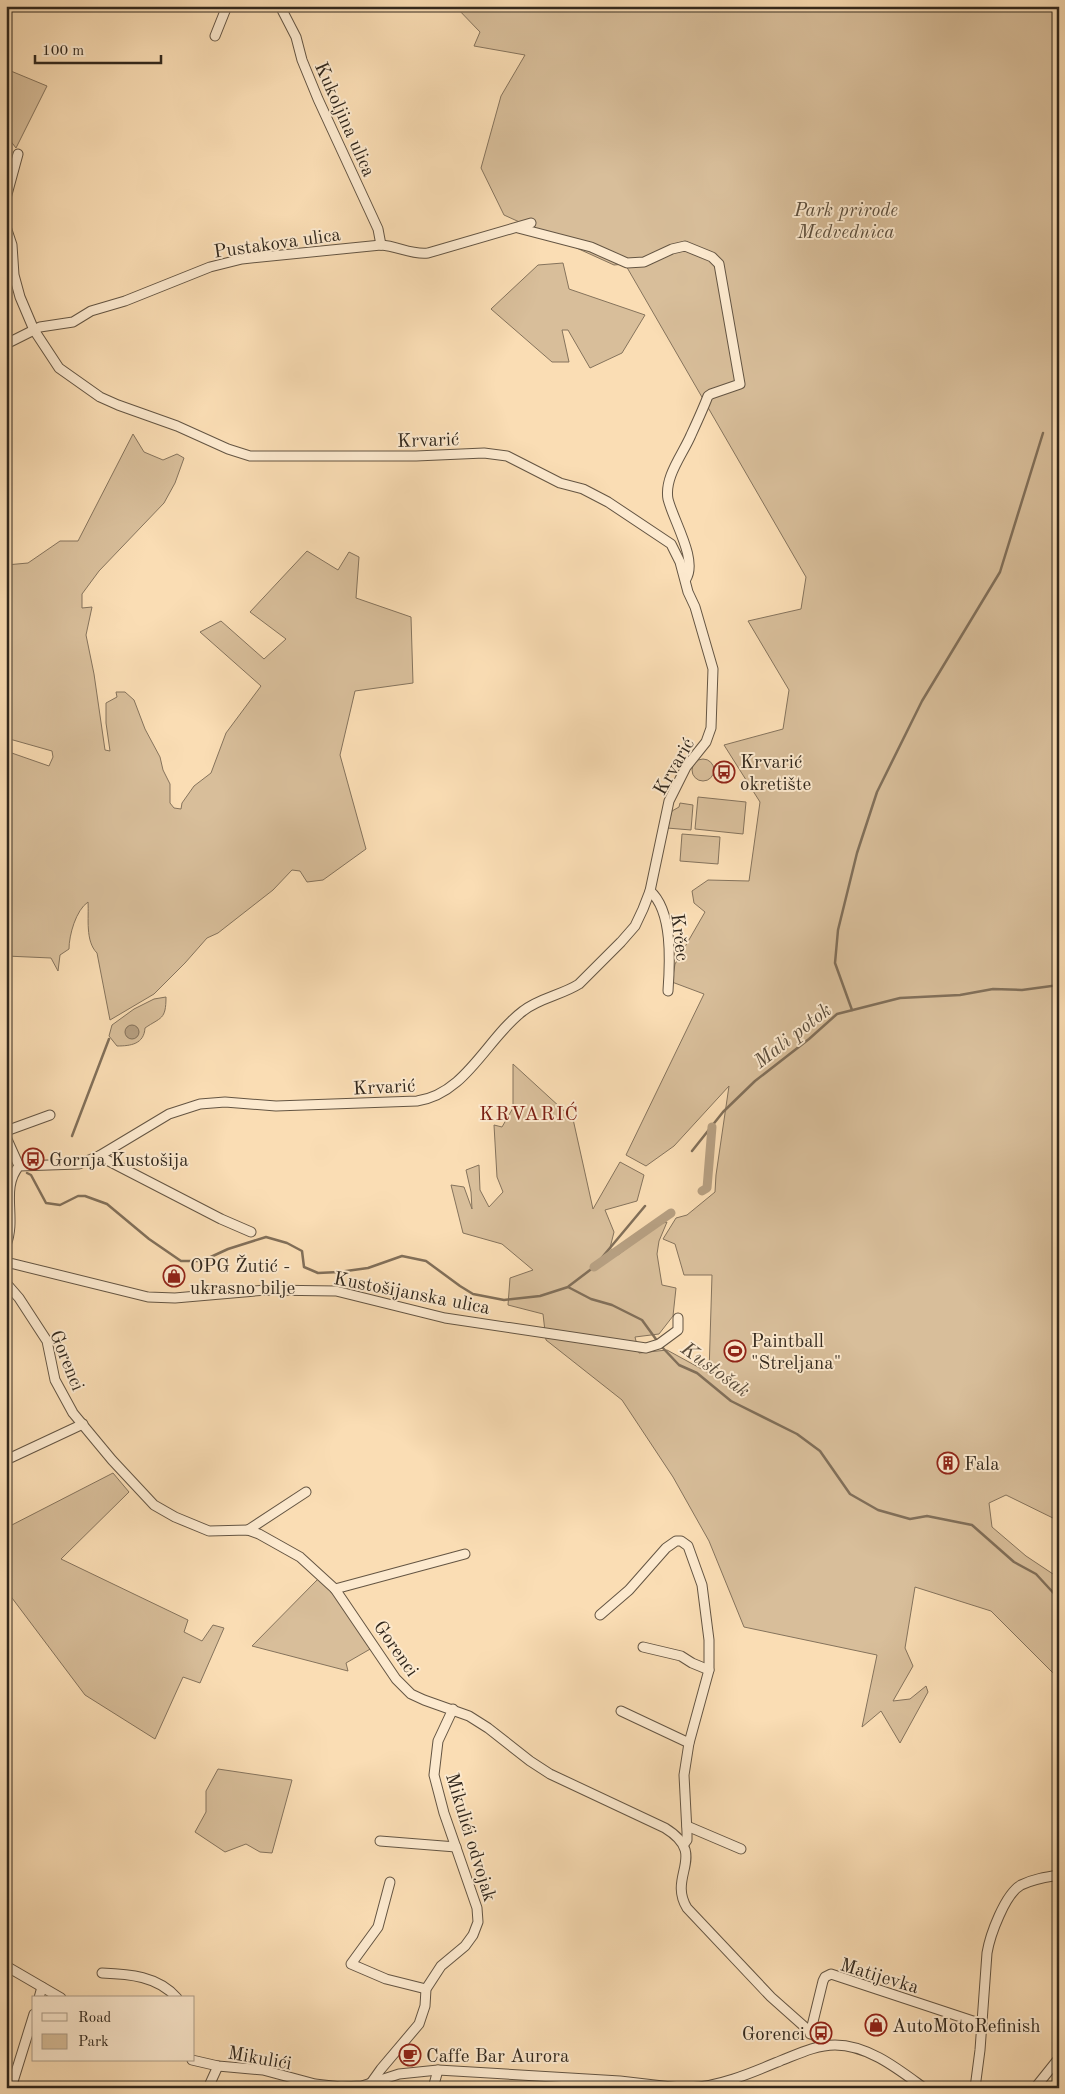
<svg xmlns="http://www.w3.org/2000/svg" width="1065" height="2094" viewBox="0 0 1065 2094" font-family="'Old Standard TT',serif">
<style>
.green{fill:#d8be9a;stroke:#85735c}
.water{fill:#b69f81;stroke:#816f59}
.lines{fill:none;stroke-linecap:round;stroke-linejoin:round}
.stream{stroke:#816f59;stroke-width:2.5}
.canal{stroke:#b69f81;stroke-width:9}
.minor-casing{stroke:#645543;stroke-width:11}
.minor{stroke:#fce9ce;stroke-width:9}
.labels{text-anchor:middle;stroke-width:4;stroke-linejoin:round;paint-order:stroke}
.street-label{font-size:19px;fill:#32281d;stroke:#fce9ce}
.park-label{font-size:19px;font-style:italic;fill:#5c4e3c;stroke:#fce9ce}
.poi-label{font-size:19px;fill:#32281d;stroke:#fce9ce;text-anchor:start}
.water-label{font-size:20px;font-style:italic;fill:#5a4c3b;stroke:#fce9ce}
.neighbourhood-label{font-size:20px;letter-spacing:1px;fill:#7a1f14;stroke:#fce9ce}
</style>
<rect width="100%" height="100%" fill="#faddb4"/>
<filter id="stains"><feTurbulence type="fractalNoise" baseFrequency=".004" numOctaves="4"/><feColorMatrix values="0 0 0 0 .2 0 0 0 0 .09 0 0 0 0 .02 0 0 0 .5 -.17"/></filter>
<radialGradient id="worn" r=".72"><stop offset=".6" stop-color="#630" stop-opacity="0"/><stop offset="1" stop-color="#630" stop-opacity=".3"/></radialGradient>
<g class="green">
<path d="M455 6H1059V1521L1006 1495 989 1503 992 1527 1026 1556 1059 1578V1677L1058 1678 991 1611 915 1587 905 1648 913 1666 893 1701 910 1699 926 1686 928 1692 900 1743 881 1711 862 1727 877 1655 744 1627 709 1541 673 1477 622 1400 546 1340 543 1314 508 1305 510 1278 533 1270 502 1244 463 1233 451 1185 464 1187 472 1209 471 1192 466 1170 479 1165 480 1190 489 1207 503 1192 497 1177 494 1125 502 1127 513 1108V1064L573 1119 593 1209 620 1162 644 1175 637 1201 605 1210 614 1232 610 1248 618 1255 659 1224 667 1222 659 1241 657 1254 662 1285 676 1288 673 1316 659 1334 635 1337 639 1353 667 1350 709 1373 712 1275H684L675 1244 663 1239 676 1218 687 1215 715 1192 716 1175 729 1086 674 1146 646 1166 626 1155 704 994 672 982 675 964 705 912 694 903 692 891 708 880 749 881 760 802 724 745 783 729 789 690 748 621 801 609 806 577 625 264 614 265 504 215 481 168 501 96 525 55 474 46 480 32Z"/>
<path d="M6 69 47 86 16 148 6 135Z"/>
<path d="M563 263 569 289 645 315 622 353 590 368 568 330H562L569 362H552L491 309 538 265Z"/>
<path d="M133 434 144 452 163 460 177 454 184 458 175 483 164 503 99 571 82 594V608L92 607 86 635 94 674 105 750 110 751 106 723V703L117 697 116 692H125L134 700 145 729 160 757 163 770 170 784V803L174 808 181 809 182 803 194 786 211 773 226 733 261 686 200 632 221 621 264 659 286 639 250 612 307 551 338 570 349 552 359 557 356 598 411 617 413 683 355 691 340 755 366 849 323 880 307 882 300 871 292 870 273 890 218 933 207 938 185 963 154 994 110 1020 97 953C85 941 89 918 88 902 76 910 69 935 69 949L60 955 58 971 51 958 6 956V751L49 766 53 757 52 751 6 738V565L28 563 60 541H78Z"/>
<circle cx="703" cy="770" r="11"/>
<path d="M698 797 746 802 743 834 695 829Z"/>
<path d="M680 803 693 805 691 830 667 828 672 811 679 807Z"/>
<path d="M682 834 720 837 718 864 680 861Z"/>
<path d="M166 997C166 1020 161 1017 145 1028 144 1044 131 1046 117 1046L109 1036 112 1025 134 1009 154 999Z"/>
<path d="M113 1473 129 1492 61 1559 188 1620 184 1632 202 1641 213 1625 224 1628 200 1683 183 1677 155 1739 85 1695 6 1590V1528Z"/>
<path d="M318 1579H322L372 1648 346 1663 348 1671 252 1646Z"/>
<path d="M218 1769 292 1780 272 1853 260 1852 246 1844 225 1852 195 1832 206 1812V1791Z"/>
</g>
<circle class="water" cx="132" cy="1032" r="7"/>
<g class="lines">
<g class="stream">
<path d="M852 1010 835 963 838 930 857 853 877 792 922 701 1000 572 1043 433"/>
<path d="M72 1136 109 1039"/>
<path d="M692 1151 723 1112 755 1081 809 1039 837 1014 900 998 960 995 993 989 1022 990 1059 985"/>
<path d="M27 1173 31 1175 46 1203 60 1205 78 1196H85L107 1204 149 1239 181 1261H202L228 1249 266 1237 287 1243 302 1251 304 1267 318 1273 339 1272 368 1268 402 1256 426 1261 460 1286 473 1294 504 1300 540 1296 568 1287 591 1299 612 1305 642 1320 658 1342"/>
<path d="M569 1286 594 1267 645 1206"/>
<path d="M661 1346 679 1365 697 1373 731 1401 797 1434 820 1451 850 1494 878 1510 910 1519 927 1516 972 1525 1014 1562 1036 1574 1059 1599"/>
</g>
<g class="canal">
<path d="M702 1191 707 1188 712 1127"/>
<path d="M594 1267 671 1213"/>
</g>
<g class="minor-casing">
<g id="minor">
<path d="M280 6 296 37 302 60 318 99 378 229 381 245"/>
<path d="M215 36 227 6"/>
<path d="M6 198 18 154"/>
<path d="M6 227 12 245 14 275 20 297 34 330 59 368 100 397 118 405 177 426 228 449 250 456H416L484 453 507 456 560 483 583 489 608 502 671 544 680 562 688 592 695 607 713 669 711 728 706 742 686 767 669 801 650 891 643 909 635 926 621 942 579 984C562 995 539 998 523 1011 487 1038 466 1094 417 1101L276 1106 225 1102 200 1104 169 1114 99 1156 79 1164 19 1166C0 1189 17 1217 6 1245"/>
<path d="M518 228 591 247 627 263 644 262 672 249 685 246 712 257 719 264 740 384 711 394 708 396C703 409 697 422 691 435 683 454 664 477 668 499 673 520 698 560 686 579"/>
<path d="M6 344 40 327 73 322 91 311 125 301 210 267 242 259 381 245C398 246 411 255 428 253L531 223"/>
<path d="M650 891C673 911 670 963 668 991"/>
<path d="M6 1131 50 1115"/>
<path d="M6 1137 19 1166"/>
<path d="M99 1156 221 1219 251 1232"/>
<path d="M6 1262 148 1297 175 1298 266 1290 336 1291 445 1318 646 1348 659 1344 678 1330V1318"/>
<path d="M6 1283 19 1298 47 1341 55 1380 73 1413 112 1460 154 1505 175 1517 209 1531 248 1530 259 1534 300 1557 335 1589 396 1679 411 1694 424 1700 469 1716 488 1728 530 1761 550 1774 665 1828C709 1855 667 1875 687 1908L771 1997 825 2045"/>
<path d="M6 1460 83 1424"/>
<path d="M248 1530 306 1492"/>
<path d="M335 1589 465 1554"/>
<path d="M600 1615 629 1590 666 1548 676 1541H681L688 1546 702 1585 709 1640V1670L689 1743 684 1775 687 1832V1840L684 1844"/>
<path d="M643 1647 681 1656 692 1663 709 1670"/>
<path d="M621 1711 689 1743"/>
<path d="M687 1826 741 1849"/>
<path d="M380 1841 456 1847"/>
<path d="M390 1882 378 1927 351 1964 386 1979 426 1989"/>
<path d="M6 1966 61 1998"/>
<path d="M102 1973C129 1974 158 1976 177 1998"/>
<path d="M39 1998 42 1987"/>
<path d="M810 2034 823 1981 825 1977 831 1974 982 2024"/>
<path d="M192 2060 218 2066 263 2070 315 2084 341 2087 362 2086 399 2074 438 2070 620 2081 680 2088"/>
<path d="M371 2083 381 2069 419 2024 425 2006 426 1989 441 1966 465 1946 473 1935 478 1922 477 1908 444 1813 434 1775 438 1741 453 1709"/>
<path d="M11 2088 34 2014"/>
<path d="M208 2088 218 2066"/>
<path d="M433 2088 438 2070"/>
<path d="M689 2088C721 2086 751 2073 780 2061 798 2054 816 2045 835 2045 868 2045 898 2069 924 2088"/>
<path d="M975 2088 980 2050 987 1953C990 1935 1005 1894 1021 1885 1033 1879 1046 1877 1059 1875"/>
<path d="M1035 2088 1059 2058"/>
</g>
</g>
<use href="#minor" class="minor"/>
</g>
<defs>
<g id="bus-ring" transform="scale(1.125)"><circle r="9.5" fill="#fce9ce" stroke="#8f2418" stroke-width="1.5"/><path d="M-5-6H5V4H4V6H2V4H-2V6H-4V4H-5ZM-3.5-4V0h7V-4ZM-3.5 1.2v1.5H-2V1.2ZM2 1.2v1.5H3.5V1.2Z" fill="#8f2418"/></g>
<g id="shop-ring" transform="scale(1.125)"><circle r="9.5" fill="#fce9ce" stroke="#8f2418" stroke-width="1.5"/><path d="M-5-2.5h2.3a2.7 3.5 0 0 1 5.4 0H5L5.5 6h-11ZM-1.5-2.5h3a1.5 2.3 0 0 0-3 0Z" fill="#8f2418"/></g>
<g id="stadium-ring" transform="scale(1.125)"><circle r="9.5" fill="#fce9ce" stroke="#8f2418" stroke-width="1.5"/><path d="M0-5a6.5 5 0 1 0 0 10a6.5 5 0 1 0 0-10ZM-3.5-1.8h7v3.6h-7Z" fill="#8f2418"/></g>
<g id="building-ring" transform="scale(1.125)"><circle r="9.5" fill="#fce9ce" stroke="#8f2418" stroke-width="1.5"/><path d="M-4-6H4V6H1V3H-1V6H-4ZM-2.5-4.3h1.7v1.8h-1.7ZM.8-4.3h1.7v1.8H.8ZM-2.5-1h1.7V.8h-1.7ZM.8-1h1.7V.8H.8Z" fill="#8f2418"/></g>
<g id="cafe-ring" transform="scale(1.125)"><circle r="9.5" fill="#fce9ce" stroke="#8f2418" stroke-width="1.5"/><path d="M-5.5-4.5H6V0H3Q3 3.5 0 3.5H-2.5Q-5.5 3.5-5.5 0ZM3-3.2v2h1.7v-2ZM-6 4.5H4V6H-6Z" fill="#8f2418"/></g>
</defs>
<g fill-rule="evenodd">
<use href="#bus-ring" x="724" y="772"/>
<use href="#bus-ring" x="33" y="1159"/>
<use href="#shop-ring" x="174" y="1276"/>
<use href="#stadium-ring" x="735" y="1351"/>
<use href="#building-ring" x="948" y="1463"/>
<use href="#shop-ring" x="876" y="2025"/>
<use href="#bus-ring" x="821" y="2033"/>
<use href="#cafe-ring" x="410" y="2055"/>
</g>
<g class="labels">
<g class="street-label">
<text transform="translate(346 119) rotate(66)" y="7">Kukoljina ulica</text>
<text transform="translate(277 242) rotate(-8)" y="7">Pustakova ulica</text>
<text transform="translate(428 439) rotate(-2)" y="7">Krvarić</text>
<text transform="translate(673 766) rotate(-60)" y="7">Krvarić</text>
<text transform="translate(681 937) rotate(83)" y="7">Krčec</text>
<text transform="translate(384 1086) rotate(-3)" y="7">Krvarić</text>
<text transform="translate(412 1292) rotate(11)" y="7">Kustošijanska ulica</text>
<text transform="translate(68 1360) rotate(68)" y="7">Gorenci</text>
<text transform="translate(397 1648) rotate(55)" y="7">Gorenci</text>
<text transform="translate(472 1837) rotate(73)" y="7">Mikulići odvojak</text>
<text transform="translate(880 1975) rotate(17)" y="7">Matijevka</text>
<text transform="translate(260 2057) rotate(10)" y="7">Mikulići</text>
</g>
<g class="park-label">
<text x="846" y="216">Park prirode<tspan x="846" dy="22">Medvednica</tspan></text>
</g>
<g class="poi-label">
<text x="740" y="768">Krvarić<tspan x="740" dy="22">okretište</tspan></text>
<text x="49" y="1166">Gornja Kustošija</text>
<text x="190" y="1272">OPG Žutić -<tspan x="190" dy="22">ukrasno bilje</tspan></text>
<text x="751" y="1347">Paintball<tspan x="751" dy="22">"Streljana"</tspan></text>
<text x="964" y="1470">Fala</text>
<text x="892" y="2032">AutoMotoRefinish</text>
<text x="805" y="2040" text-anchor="end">Gorenci</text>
<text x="426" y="2062">Caffe Bar Aurora</text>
</g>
<g class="water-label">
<text transform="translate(792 1035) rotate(-38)" y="7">Mali potok</text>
<text transform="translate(716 1369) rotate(36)" y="7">Kustošak</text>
</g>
<g class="neighbourhood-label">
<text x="529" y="1120">KRVARIĆ</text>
</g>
</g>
<rect width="1065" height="2094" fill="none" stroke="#faddb4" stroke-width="25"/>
<rect x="8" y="8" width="1050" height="2079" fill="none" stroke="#32281d" stroke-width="2.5"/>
<rect x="12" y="12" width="1040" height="2069" fill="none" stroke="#32281d"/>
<rect x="32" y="1996" width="162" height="65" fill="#fce9ce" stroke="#ab9c87"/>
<rect x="42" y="2013" width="25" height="8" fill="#fce9ce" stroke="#ab9c87"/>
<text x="78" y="2022" font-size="15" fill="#32281d">Road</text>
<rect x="42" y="2034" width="25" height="15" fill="#d8be9a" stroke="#ab9c87"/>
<text x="78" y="2046" font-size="15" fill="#32281d">Park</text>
<path d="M35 55v8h126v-8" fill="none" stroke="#32281d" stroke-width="2.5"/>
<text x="42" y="55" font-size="15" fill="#32281d" stroke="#fce9ce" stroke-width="4" paint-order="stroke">100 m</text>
<rect width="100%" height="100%" filter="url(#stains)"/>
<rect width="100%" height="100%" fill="url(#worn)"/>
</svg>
